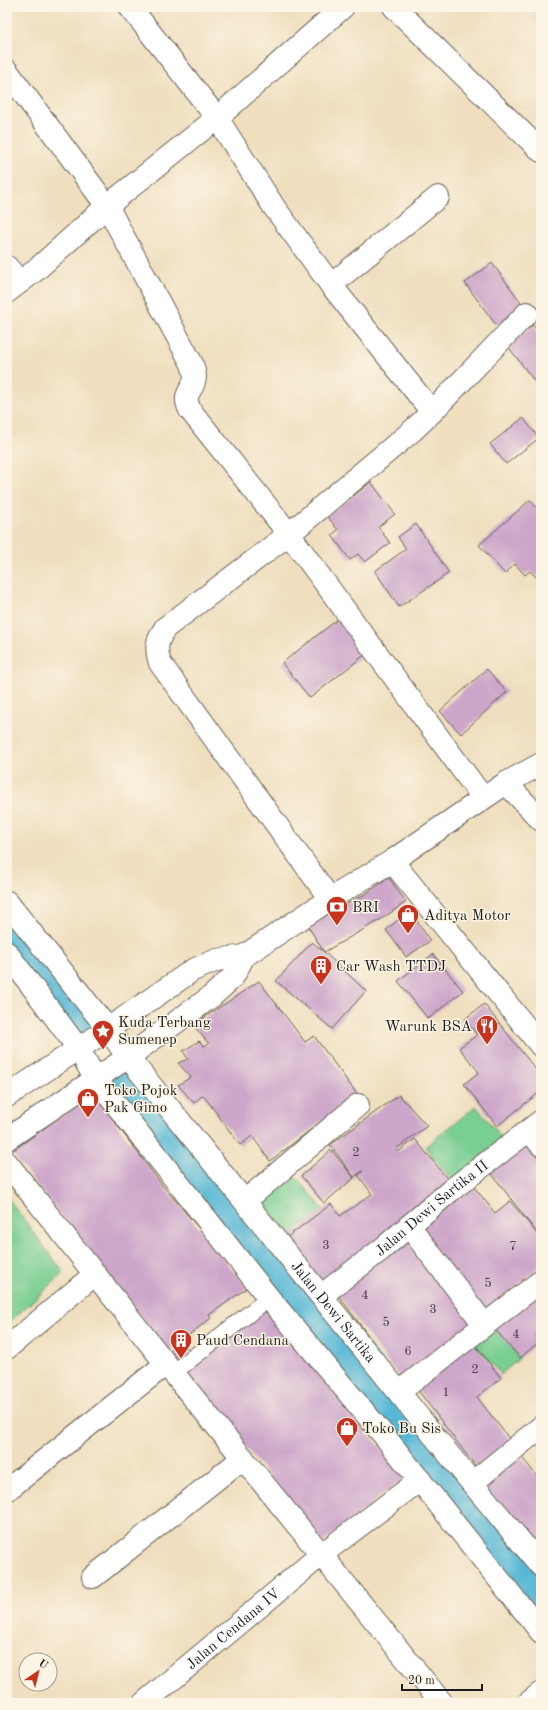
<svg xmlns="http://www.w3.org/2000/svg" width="548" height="1710" viewBox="0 0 548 1710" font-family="'Old Standard TT',serif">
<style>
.built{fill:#dbd6f7}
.green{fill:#79ce92;stroke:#4a7557}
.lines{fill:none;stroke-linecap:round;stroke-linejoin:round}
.river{stroke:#56b8d5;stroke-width:48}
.building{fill:#cda7ca}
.lane-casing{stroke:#666055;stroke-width:18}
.street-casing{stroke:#666055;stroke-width:24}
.lane{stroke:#fff;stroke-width:16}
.street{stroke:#fff;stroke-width:22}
.labels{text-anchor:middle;stroke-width:3;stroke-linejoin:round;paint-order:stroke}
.number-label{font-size:13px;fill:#483f48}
.poi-label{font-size:15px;fill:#1c1c1c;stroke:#fcf5e5;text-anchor:start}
.street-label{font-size:15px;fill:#1c1c1c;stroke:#fcf5e5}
</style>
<rect width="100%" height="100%" fill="#fcf5e5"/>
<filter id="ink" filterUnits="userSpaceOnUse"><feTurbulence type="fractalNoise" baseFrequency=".025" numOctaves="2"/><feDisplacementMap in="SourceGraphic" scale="8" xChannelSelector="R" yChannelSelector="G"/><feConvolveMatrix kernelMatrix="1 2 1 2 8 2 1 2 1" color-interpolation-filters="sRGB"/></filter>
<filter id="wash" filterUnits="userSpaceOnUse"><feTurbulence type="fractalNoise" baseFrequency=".012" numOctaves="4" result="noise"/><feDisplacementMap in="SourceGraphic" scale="16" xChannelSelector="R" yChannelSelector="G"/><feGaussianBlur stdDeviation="0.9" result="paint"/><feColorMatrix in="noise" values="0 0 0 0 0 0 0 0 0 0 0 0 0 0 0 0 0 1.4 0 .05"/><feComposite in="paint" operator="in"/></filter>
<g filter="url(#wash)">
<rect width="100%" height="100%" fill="#efdfbf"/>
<path class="built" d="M527 7H541V23Z"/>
<g class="green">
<path d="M476 1106 503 1139 452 1180 425 1147Z"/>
<path d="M291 1171 324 1210 286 1238 257 1200Z"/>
<path d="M7 1197 64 1273 7 1324Z"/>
<path d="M492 1326 520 1358 501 1374 472 1341Z"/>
</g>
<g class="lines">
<g class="river">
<path d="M7 934 82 1028"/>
<path d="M120 1079 541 1593"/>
</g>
</g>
<g id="blocks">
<g class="building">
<path d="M492 263 523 305 496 325 465 283Z"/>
<path d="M533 325 541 335V377L535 382 507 345Z"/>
<path d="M523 418 539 438 506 464 490 444Z"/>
<path d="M371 482 395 514 378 527 390 543 365 562 358 554 350 560 332 535 338 530 327 516Z"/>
<path d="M530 500 541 512V573L536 577 530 571 525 575 515 564 505 574 479 545Z"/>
<path d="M416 524 449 573 399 607 375 571 406 549 398 537Z"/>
<path d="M338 619 367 653 310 698 282 663Z"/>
<path d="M487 669 507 692 461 734 440 711Z"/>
<path d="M389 878 406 902 380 920 324 952 366 991 332 1029 276 981 312 942 324 952 308 926 365 894Z"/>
<path d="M410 910 430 941 406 957 386 930Z"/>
<path d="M433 954 463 991 428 1019 398 981Z"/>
<path d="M259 981 305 1042 314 1036 357 1094 270 1161 252 1136 240 1145 203 1095 194 1103 178 1085 191 1077 178 1063 188 1059 183 1051 199 1041 204 1046 209 1044 193 1025Z"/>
<path d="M484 1004 541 1076V1091L497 1126 464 1084 479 1072 459 1048 477 1035 465 1019Z"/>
<path d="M93 1093 162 1185 204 1234 247 1288 209 1315 211 1318 168 1351 11 1152Z"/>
<path d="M399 1095 427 1126 396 1149 398 1152 415 1139 450 1182 321 1284 286 1238 331 1204 340 1216 372 1194 358 1175 363 1171 354 1177 330 1145Z"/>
<path d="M526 1141 541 1161V1266L485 1312 416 1226 470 1182 495 1213 510 1201 540 1237 489 1170Z"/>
<path d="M331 1150 354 1178 324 1203 301 1176Z"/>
<path d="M408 1236 474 1324 402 1381 336 1292Z"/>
<path d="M541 1285V1332L536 1336 540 1341 520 1358 492 1326Z"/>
<path d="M263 1308 405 1477 322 1543 182 1368Z"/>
<path d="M472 1341 501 1378 477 1397 511 1441 476 1467 414 1385Z"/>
<path d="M185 1345 193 1355 179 1365 171 1355Z"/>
<path d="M519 1454 541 1481V1550L483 1485Z"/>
</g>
</g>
</g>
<g filter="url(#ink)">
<use href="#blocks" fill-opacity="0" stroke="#666055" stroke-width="1"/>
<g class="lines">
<g class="lane-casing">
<path id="lane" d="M173 1373 269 1298"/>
</g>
<g class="street-casing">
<g id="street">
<path d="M130 7 217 118 274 207 331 285 432 412"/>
<path d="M394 7 541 151"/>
<path d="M7 71 107 206 192 364C193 368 195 373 195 377 194 392 181 392 190 410L289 534 483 798"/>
<path d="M7 267 20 282"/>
<path d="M331 285 438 197"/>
<path d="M7 292 36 270 107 206 217 118 343 7"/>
<path d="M506 783 541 820"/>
<path d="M392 861 541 1046"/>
<path d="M330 899 160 663C155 647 157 641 165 628L289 534 412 431 432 412 527 313"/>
<path id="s1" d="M7 902 108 1029 128 1057 472 1483 541 1566"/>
<path d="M7 953 78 1048 95 1078 269 1298 386 1438 541 1632"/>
<path d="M7 1096 108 1029 193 970 217 960 244 956 330 899 392 861 506 783 541 764"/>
<path d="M530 1131 541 1145"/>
<path d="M7 1139 128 1057 212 996 233 977 244 956"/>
<path d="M7 1163 166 1364 442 1703"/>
<path d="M245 1201 358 1105"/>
<path d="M409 1226 484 1324"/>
<path id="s2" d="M322 1295 382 1249 450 1191 541 1121"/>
<path d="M7 1348 94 1275"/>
<path d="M399 1392 541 1281"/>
<path d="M472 1483 541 1427"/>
<path d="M7 1490 166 1364"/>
<path d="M93 1577 243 1458"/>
<path id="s3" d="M144 1703 322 1554 420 1480"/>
<path d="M528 1703 541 1693"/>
</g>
</g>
<use href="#lane" class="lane"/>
<use href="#street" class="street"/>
</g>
</g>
<defs>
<g id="bank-pin" transform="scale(1.15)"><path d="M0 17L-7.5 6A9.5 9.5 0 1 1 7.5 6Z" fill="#c8321e" stroke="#fcf5e5"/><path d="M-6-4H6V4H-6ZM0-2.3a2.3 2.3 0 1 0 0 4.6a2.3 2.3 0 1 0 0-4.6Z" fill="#fff"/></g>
<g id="shop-pin" transform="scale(1.15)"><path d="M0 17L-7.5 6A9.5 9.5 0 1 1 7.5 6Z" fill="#c8321e" stroke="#fcf5e5"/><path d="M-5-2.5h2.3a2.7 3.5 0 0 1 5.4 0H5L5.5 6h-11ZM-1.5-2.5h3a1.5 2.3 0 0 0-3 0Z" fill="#fff"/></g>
<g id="building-pin" transform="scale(1.15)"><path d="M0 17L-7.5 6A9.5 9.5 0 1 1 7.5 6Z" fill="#c8321e" stroke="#fcf5e5"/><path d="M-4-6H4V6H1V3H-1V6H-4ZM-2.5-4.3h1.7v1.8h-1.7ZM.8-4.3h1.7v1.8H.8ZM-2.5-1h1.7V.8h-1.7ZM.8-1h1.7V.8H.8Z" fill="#fff"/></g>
<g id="restaurant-pin" transform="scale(1.15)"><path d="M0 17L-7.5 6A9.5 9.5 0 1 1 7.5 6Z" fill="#c8321e" stroke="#fcf5e5"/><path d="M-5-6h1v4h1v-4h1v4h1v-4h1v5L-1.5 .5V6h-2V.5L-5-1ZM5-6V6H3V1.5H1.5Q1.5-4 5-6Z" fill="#fff"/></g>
<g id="sight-pin" transform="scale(1.15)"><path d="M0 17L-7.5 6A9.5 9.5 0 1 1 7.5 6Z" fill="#c8321e" stroke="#fcf5e5"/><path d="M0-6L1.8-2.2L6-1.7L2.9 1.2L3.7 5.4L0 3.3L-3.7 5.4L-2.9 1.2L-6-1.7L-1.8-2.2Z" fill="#fff"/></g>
</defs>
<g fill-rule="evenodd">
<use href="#bank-pin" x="337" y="907"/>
<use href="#shop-pin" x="408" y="915"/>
<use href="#building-pin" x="321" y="966"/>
<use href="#restaurant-pin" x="487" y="1026"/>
<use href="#sight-pin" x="103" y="1031"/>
<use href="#shop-pin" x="88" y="1099"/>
<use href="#building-pin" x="181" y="1340"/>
<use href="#shop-pin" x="347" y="1428"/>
</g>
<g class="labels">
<g class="number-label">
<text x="356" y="1156">2</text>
<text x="326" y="1249">3</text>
<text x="513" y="1250">7</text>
<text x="488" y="1287">5</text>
<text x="365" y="1299">4</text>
<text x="433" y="1313">3</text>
<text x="386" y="1326">5</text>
<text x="516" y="1338">4</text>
<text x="408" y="1355">6</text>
<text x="475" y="1373">2</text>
<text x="446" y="1396">1</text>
</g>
<g class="poi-label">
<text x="352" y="912">BRI</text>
<text x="424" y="920">Aditya Motor</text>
<text x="336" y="971">Car Wash TTDJ</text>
<text x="118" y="1027">Kuda Terbang<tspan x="118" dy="17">Sumenep</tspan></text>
<text x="472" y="1031" text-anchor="end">Warunk BSA</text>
<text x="104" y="1095">Toko Pojok<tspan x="104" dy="17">Pak Gimo</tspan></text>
<text x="196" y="1345">Paud Cendana</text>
<text x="362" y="1433">Toko Bu Sis</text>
</g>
<g class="street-label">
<text dy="5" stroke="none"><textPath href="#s2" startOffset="140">Jalan Dewi Sartika II</textPath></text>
<text dy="5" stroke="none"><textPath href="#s1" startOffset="524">Jalan Dewi Sartika</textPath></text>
<text dy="5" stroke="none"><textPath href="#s3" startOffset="116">Jalan Cendana IV</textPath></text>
</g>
</g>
<rect width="548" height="1710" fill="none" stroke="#fcf5e5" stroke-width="24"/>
<g transform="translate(38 1672) rotate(35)"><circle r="19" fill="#fcf5e5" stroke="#a29e95"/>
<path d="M0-3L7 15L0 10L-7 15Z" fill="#c8321e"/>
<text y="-6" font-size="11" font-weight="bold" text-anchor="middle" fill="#1c1c1c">U</text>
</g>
<path d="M402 1684v6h80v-6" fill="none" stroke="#1c1c1c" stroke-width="2"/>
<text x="408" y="1684" font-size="12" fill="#1c1c1c" stroke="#fcf5e5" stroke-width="3" paint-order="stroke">20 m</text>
</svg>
